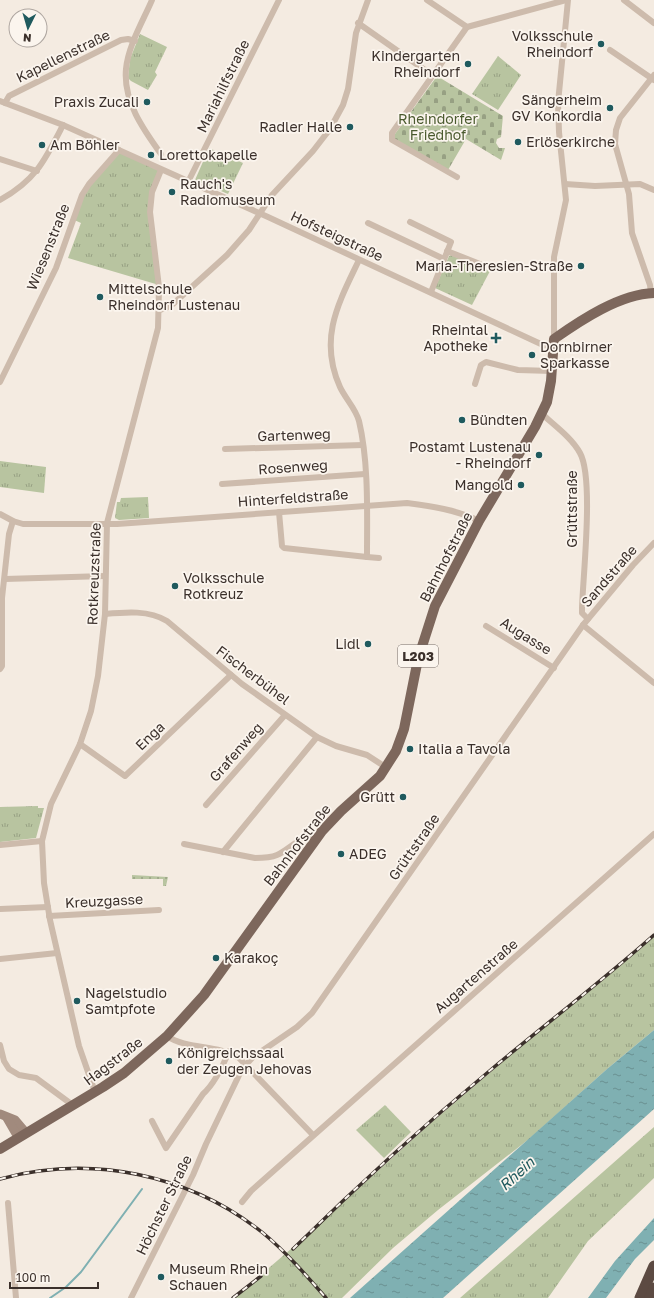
<svg xmlns="http://www.w3.org/2000/svg" width="654" height="1298" viewBox="0 0 654 1298" font-family="'Golos Text',sans-serif">
<style>
.grass{fill:url(#grass-tufts)}
.cemetery{fill:url(#cemetery-stones)}
.garden{fill:url(#garden-dots)}
.water{fill:url(#water-ripples)}
.lines{fill:none;stroke-linecap:round;stroke-linejoin:round}
.stream{stroke:#7fb0b2;stroke-width:2}
.minor{stroke:#cdbbac;stroke-width:6}
.secondary{stroke:#a18a7d;stroke-width:9}
.primary{stroke:#7d675c;stroke-width:10}
.motorway{stroke:#5c4a42;stroke-width:11}
.rail-casing{stroke:#3b302b;stroke-width:3.5}
.rail{stroke:#fbf5ee;stroke-width:2;stroke-dasharray:6;stroke-linecap:butt}
.poi-dot{fill:#1f5a5e;stroke:#fbf5ee;stroke-width:1.5}
.labels{text-anchor:middle;stroke-width:3.5;stroke-linejoin:round;paint-order:stroke}
.shield{fill:#fbf5ee;stroke:#756b66;stroke-width:1}
.shield-label{font-size:13px;font-weight:bold;fill:#3b302b}
.poi-label{font-size:14px;fill:#3b302b;stroke:#fbf5ee;text-anchor:start}
.street-label{font-size:14px;fill:#3b302b;stroke:#fbf5ee}
.park-label{font-size:14px;fill:#4a5a2e;stroke:#fbf5ee}
.water-label{font-size:15px;font-style:italic;fill:#1f5a5e;stroke:#fbf5ee}
</style>
<defs>
<pattern id="grass-tufts" width="24" height="20" patternUnits="userSpaceOnUse"><rect width="24" height="20" fill="#b8c4a0"/><path d="M3 7l-1-3M5 7V3M7 7l1-3M15 17l-1-3M17 17v-4M19 17l1-3" fill="none" stroke="#97a083"/></pattern>
<pattern id="cemetery-stones" width="16" height="16" patternUnits="userSpaceOnUse"><rect width="16" height="16" fill="#b8c4a0"/><path d="M2 7V4a2 2 0 0 1 4 0v3zM10 15v-3a2 2 0 0 1 4 0v3z" fill="#97a083"/></pattern>
<pattern id="garden-dots" width="8" height="8" patternUnits="userSpaceOnUse"><rect width="8" height="8" fill="#b8c4a0"/><path d="M2 2h.1M6 6h.1" fill="none" stroke="#97a083" stroke-width="1.8" stroke-linecap="round"/></pattern>
<pattern id="water-ripples" width="26" height="14" patternUnits="userSpaceOnUse"><rect width="26" height="14" fill="#7fb0b2"/><path d="M2 4q2-2 4 0t4 0M15 11q2-2 4 0t4 0" fill="none" stroke="#699091"/></pattern>
</defs>
<rect width="100%" height="100%" fill="#f4ebe1"/>
<g class="grass">
<path d="M140 34 167 47 155 72 157 75 148 90 131 81 128 78 130 59Z"/>
<path d="M498 56 521 75 498 110 472 94Z"/>
<path d="M209 148 243 163 228 194 195 180Z"/>
<path d="M119 150 161 170 151 198 159 285 68 258 81 223 72 219 84 192Z"/>
<path d="M451 255 490 271 472 305 435 288 449 256Z"/>
<path d="M0 461 46 467 44 493 0 487Z"/>
<path d="M148 497 149 518 119 520 115 518 117 502H120L121 498Z"/>
<path d="M38 806V808H44L36 838 0 842V807Z"/>
<path d="M654 935V1030L607 1069 529 1139 438 1210 393 1248 342 1298H234L299 1242 432 1122 582 994 609 975Z"/>
<path d="M385 1105 411 1132 384 1158 356 1130Z"/>
<path d="M654 1127V1178L588 1241 548 1298H460Z"/>
</g>
<path class="cemetery" d="M437 76 503 116 501 137 497 139 496 143 499 148H505L501 160 466 139 448 170 392 138Z"/>
<path class="garden" d="M132 875 168 877 166 886H163V879H132Z"/>
<g class="water">
<path d="M654 1030V1109L443 1298H350L607 1069Z"/>
<path d="M654 1218V1240L635 1259 606 1298H588L615 1261Z"/>
</g>
<g class="lines">
<path class="stream" d="M50 1298 66 1287 81 1272 142 1189"/>
<g class="minor">
<path d="M152 0C143 21 128 46 126 69 123 101 143 129 161 154"/>
<path d="M427 0 467 27 566 0"/>
<path d="M624 0 654 23"/>
<path d="M358 23 432 75"/>
<path d="M610 50 654 80"/>
<path d="M0 101 63 125 268 217 543 345 553 347"/>
<path d="M5 103 9 96 121 40 128 39 135 41"/>
<path d="M0 159 37 171"/>
<path d="M457 177 392 140V133L467 27"/>
<path d="M188 182 279 0"/>
<path d="M565 184 595 186 640 184 654 190"/>
<path d="M0 200C36 180 45 160 63 125"/>
<path d="M410 222 451 242 431 292"/>
<path d="M368 223 444 259"/>
<path d="M447 251 480 264"/>
<path d="M651 293 650 285 632 233 629 194 615 144 616 130 620 118 654 75"/>
<path d="M160 310 166 308 173 304 227 255 249 230 272 195 313 151 330 129 343 105 348 89 356 33 368 0"/>
<path d="M554 339V257L566 200 559 132 558 103 568 0"/>
<path d="M0 382 56 268 82 195 89 184 119 150"/>
<path d="M475 384 481 365 486 362 518 370 552 371"/>
<path d="M542 414C555 426 572 438 580 453 594 478 583 575 582 608V613L588 619"/>
<path d="M225 449 363 445"/>
<path d="M222 484 365 474"/>
<path d="M279 512 282 546 284 548 367 557C367 514 369 463 359 421 356 409 345 398 340 387 318 338 339 302 359 260"/>
<path d="M0 514 13 521 23 524H117L407 503C430 506 458 510 479 521"/>
<path d="M367 557 379 558"/>
<path d="M5 579 105 576"/>
<path d="M105 614C126 612 149 610 167 621L242 684 317 737 336 746 367 755 387 768"/>
<path d="M583 625 654 683"/>
<path d="M486 626 554 668"/>
<path d="M0 669 2 666V598L9 534 13 521"/>
<path d="M80 744 125 776 231 675"/>
<path d="M206 805 285 715"/>
<path d="M184 844 255 858C263 858 270 858 277 855 291 849 300 834 316 839"/>
<path d="M0 845 42 841"/>
<path d="M223 852 317 737"/>
<path d="M0 909 48 907"/>
<path d="M49 916 159 910"/>
<path d="M0 959 57 953"/>
<path d="M167 1036C187 1050 217 1044 239 1058L313 1135"/>
<path d="M0 1045 4 1061 9 1069 19 1075 36 1078 74 1106"/>
<path d="M95 1092 79 1046 50 920 44 883 42 841 51 804 80 744 91 711 98 676 105 614 107 523 158 328 159 287 150 212 152 192 161 170"/>
<path d="M152 1121 166 1148 203 1094C215 1083 223 1066 229 1051"/>
<path d="M242 1202 251 1191 654 834"/>
<path d="M8 1203 16 1298"/>
<path d="M131 1298 193 1175 206 1144 242 1069 253 1057 297 1027 312 1013 583 625 633 565 654 543"/>
</g>
<g class="secondary">
<path d="M0 1114 15 1120 26 1133"/>
<path d="M7 1118 18 1137"/>
</g>
<path class="primary" d="M0 1149 103 1087 124 1073 167 1036 204 995 322 831 341 811 380 776 396 751 404 729 418 659 435 606 479 521 535 427 547 402 551 381 554 339C581 320 620 294 654 293"/>
<g class="motorway">
<path d="M640 1298 654 1266"/>
<path d="M650 1298 654 1288"/>
</g>
<g class="rail-casing">
<g id="rail">
<path d="M0 1179C91 1154 189 1174 263 1233 286 1252 306 1275 326 1298"/>
<path d="M293 1249C357 1186 424 1125 493 1068 547 1023 602 981 654 935"/>
<path d="M233 1298 261 1276"/>
</g>
</g>
<use href="#rail" class="rail"/>
</g>
<g class="poi-dot">
<circle cx="601" cy="44" r="4"/>
<circle cx="468" cy="64" r="4"/>
<circle cx="147" cy="102" r="4"/>
<circle cx="610" cy="108" r="4"/>
<circle cx="350" cy="127" r="4"/>
<circle cx="518" cy="142" r="4"/>
<circle cx="42" cy="145" r="4"/>
<circle cx="151" cy="155" r="4"/>
<circle cx="172" cy="192" r="4"/>
<circle cx="581" cy="266" r="4"/>
<circle cx="100" cy="297" r="4"/>
<path d="M494 332h4v4h4v4h-4v4h-4v-4h-4v-4h4z"/>
<circle cx="532" cy="355" r="4"/>
<circle cx="462" cy="420" r="4"/>
<circle cx="539" cy="455" r="4"/>
<circle cx="521" cy="485" r="4"/>
<circle cx="175" cy="586" r="4"/>
<circle cx="368" cy="644" r="4"/>
<circle cx="410" cy="749" r="4"/>
<circle cx="403" cy="797" r="4"/>
<circle cx="341" cy="854" r="4"/>
<circle cx="216" cy="958" r="4"/>
<circle cx="77" cy="1001" r="4"/>
<circle cx="169" cy="1061" r="4"/>
<circle cx="161" cy="1277" r="4"/>
</g>
<g class="labels">
<rect class="shield" x="398" y="645" width="40" height="22" rx="3"/>
<g class="shield-label">
<text x="418" y="661">L203</text>
</g>
<g class="poi-label">
<text x="593" y="41" text-anchor="end">Volksschule<tspan x="593" dy="16">Rheindorf</tspan></text>
<text x="460" y="61" text-anchor="end">Kindergarten<tspan x="460" dy="16">Rheindorf</tspan></text>
<text x="602" y="105" text-anchor="end">Sängerheim<tspan x="602" dy="16">GV Konkordia</tspan></text>
<text x="139" y="107" text-anchor="end">Praxis Zucali</text>
<text x="342" y="132" text-anchor="end">Radler Halle</text>
<text x="526" y="147">Erlöserkirche</text>
<text x="50" y="150">Am Böhler</text>
<text x="159" y="160">Lorettokapelle</text>
<text x="180" y="189">Rauch's<tspan x="180" dy="16">Radiomuseum</tspan></text>
<text x="573" y="271" text-anchor="end">Maria-Theresien-Straße</text>
<text x="108" y="294">Mittelschule<tspan x="108" dy="16">Rheindorf Lustenau</tspan></text>
<text x="488" y="335" text-anchor="end">Rheintal<tspan x="488" dy="16">Apotheke</tspan></text>
<text x="540" y="352">Dornbirner<tspan x="540" dy="16">Sparkasse</tspan></text>
<text x="470" y="425">Bündten</text>
<text x="531" y="452" text-anchor="end">Postamt Lustenau<tspan x="531" dy="16">- Rheindorf</tspan></text>
<text x="513" y="490" text-anchor="end">Mangold</text>
<text x="183" y="583">Volksschule<tspan x="183" dy="16">Rotkreuz</tspan></text>
<text x="360" y="649" text-anchor="end">Lidl</text>
<text x="418" y="754">Italia a Tavola</text>
<text x="395" y="802" text-anchor="end">Grütt</text>
<text x="349" y="859">ADEG</text>
<text x="224" y="963">Karakoç</text>
<text x="85" y="998">Nagelstudio<tspan x="85" dy="16">Samtpfote</tspan></text>
<text x="177" y="1058">Königreichssaal<tspan x="177" dy="16">der Zeugen Jehovas</tspan></text>
<text x="169" y="1274">Museum Rhein<tspan x="169" dy="16">Schauen</tspan></text>
</g>
<g class="street-label">
<text transform="translate(63 56) rotate(-26)" y="5">Kapellenstraße</text>
<text transform="translate(223 86) rotate(-64)" y="5">Mariahilfstraße</text>
<text transform="translate(337 236) rotate(25)" y="5">Hofsteigstraße</text>
<text transform="translate(48 247) rotate(-68)" y="5">Wiesenstraße</text>
<text transform="translate(294 435) rotate(-2)" y="5">Gartenweg</text>
<text transform="translate(293 467) rotate(-4)" y="5">Rosenweg</text>
<text transform="translate(293 498) rotate(-4)" y="5">Hinterfeldstraße</text>
<text transform="translate(572 509) rotate(-90)" y="5">Grüttstraße</text>
<text transform="translate(446 557) rotate(-63)" y="5">Bahnhofstraße</text>
<text transform="translate(94 574) rotate(-88)" y="5">Rotkreuzstraße</text>
<text transform="translate(609 576) rotate(-49)" y="5">Sandstraße</text>
<text transform="translate(526 636) rotate(32)" y="5">Augasse</text>
<text transform="translate(253 675) rotate(37)" y="5">Fischerbühel</text>
<text transform="translate(150 736) rotate(-44)" y="5">Enga</text>
<text transform="translate(236 752) rotate(-49)" y="5">Grafenweg</text>
<text transform="translate(297 845) rotate(-52)" y="5">Bahnhofstraße</text>
<text transform="translate(414 847) rotate(-55)" y="5">Grüttstraße</text>
<text transform="translate(104 901) rotate(-3)" y="5">Kreuzgasse</text>
<text transform="translate(476 976) rotate(-41)" y="5">Augartenstraße</text>
<text transform="translate(113 1061) rotate(-37)" y="5">Hagstraße</text>
<text transform="translate(164 1205) rotate(-64)" y="5">Höchster Straße</text>
</g>
<g class="park-label">
<text x="438" y="124">Rheindorfer<tspan x="438" dy="16">Friedhof</tspan></text>
</g>
<g class="water-label">
<text transform="translate(517 1174) rotate(-42)" y="5">Rhein</text>
</g>
</g>
<g transform="translate(28 28) rotate(185)"><circle r="19" fill="#fbf5ee" stroke="#aea6a0"/>
<path d="M0-3L7 15L0 10L-7 15Z" fill="#1f5a5e"/>
<text y="-6" font-size="11" font-weight="bold" text-anchor="middle" fill="#3b302b">N</text>
</g>
<path d="M10 1282v6h88v-6" fill="none" stroke="#3b302b" stroke-width="2"/>
<text x="16" y="1282" font-size="12" fill="#3b302b" stroke="#fbf5ee" stroke-width="3" paint-order="stroke">100 m</text>
</svg>
